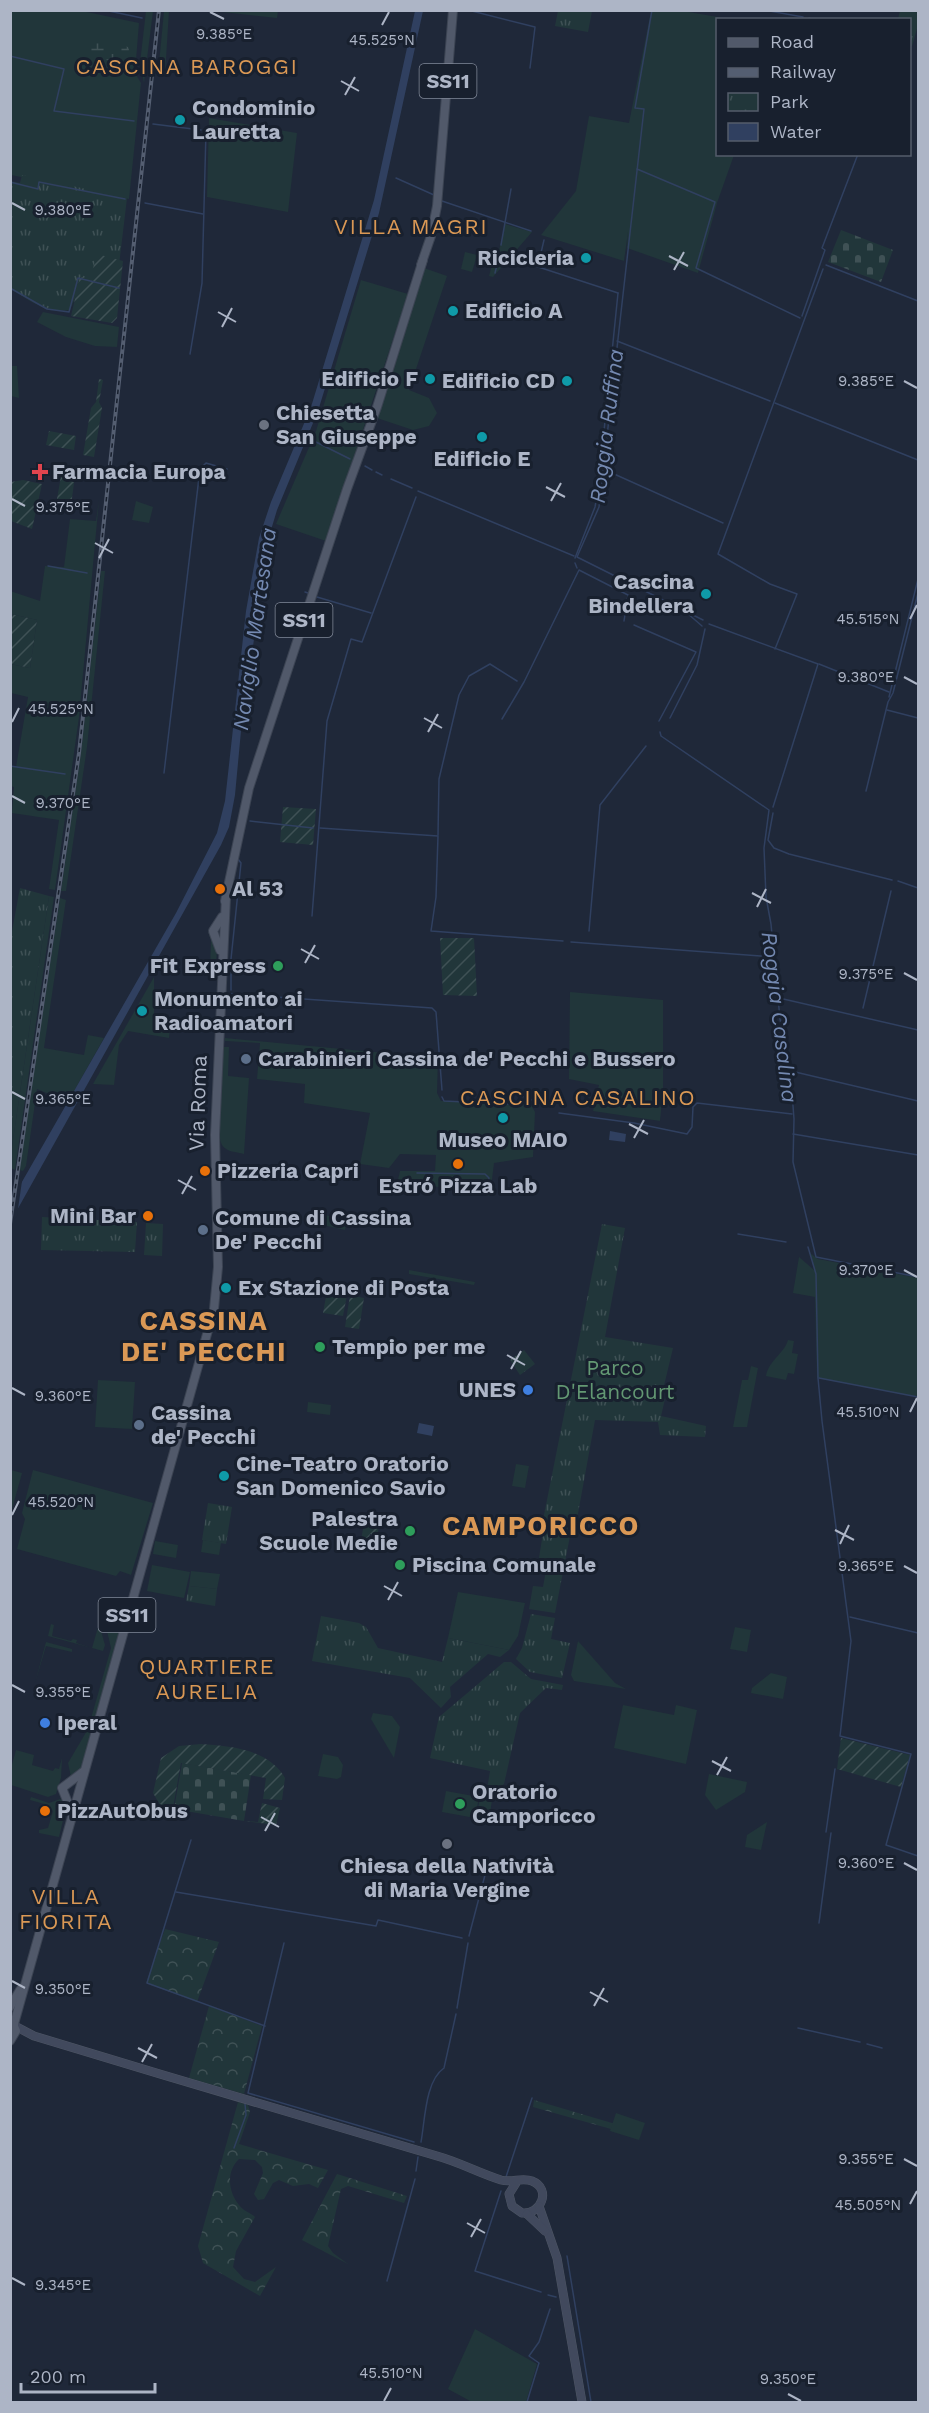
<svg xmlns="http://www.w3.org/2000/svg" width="929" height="2413" viewBox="0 0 929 2413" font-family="'Work Sans',sans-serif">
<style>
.grass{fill:#21363a}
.forest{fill:url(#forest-crowns)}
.wetland{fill:url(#wetland-marsh)}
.cemetery{fill:url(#cemetery-stones)}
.park{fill:url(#park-tufts)}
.garden{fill:url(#garden-furrows)}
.water{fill:#304060}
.pier{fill:#1f2839}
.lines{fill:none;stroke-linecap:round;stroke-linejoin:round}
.stream{stroke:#304060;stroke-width:1.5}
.secondary-casing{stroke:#4d5564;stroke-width:9}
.primary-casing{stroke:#3c4453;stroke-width:10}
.secondary{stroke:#41495d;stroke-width:8}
.primary{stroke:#51596a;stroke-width:8}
.rail-casing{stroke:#545e71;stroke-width:4}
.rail{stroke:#18202e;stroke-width:1.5;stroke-dasharray:4.5;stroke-linecap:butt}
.ticks{fill:none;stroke:#adb5c6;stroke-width:2}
.culture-dot{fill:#0f9aa8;stroke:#18202e;stroke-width:2}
.worship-dot{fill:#6b7280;stroke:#18202e;stroke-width:2}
.health-dot{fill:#e0444e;stroke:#18202e;stroke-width:2}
.food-dot{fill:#e8710a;stroke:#18202e;stroke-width:2}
.leisure-dot{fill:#2e9e5b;stroke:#18202e;stroke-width:2}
.service-dot{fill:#5c6f8a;stroke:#18202e;stroke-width:2}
.shop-dot{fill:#3f7fe0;stroke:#18202e;stroke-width:2}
.labels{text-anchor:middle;stroke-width:6;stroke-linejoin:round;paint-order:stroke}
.shield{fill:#18202e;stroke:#808898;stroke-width:1.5}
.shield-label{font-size:20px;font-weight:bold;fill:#adb5c6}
.poi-label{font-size:21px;font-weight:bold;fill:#adb5c6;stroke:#18202e;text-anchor:start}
.street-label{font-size:21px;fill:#adb5c6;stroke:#18202e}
.park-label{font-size:21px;fill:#639873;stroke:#18202e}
.neighbourhood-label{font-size:22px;letter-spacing:1.5px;fill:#da9855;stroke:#18202e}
.water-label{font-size:22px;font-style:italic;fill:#7489b1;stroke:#18202e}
.district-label{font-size:27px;font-weight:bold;letter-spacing:1.5px;fill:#da9855;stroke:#18202e}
.ticks-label{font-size:15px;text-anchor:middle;fill:#adb5c6;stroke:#18202e;stroke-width:6;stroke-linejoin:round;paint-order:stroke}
</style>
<defs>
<pattern id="forest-crowns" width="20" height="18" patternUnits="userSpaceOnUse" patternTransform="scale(1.5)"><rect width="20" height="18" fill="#21363a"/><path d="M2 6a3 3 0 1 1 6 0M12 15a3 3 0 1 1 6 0" fill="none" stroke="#3f5155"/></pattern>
<pattern id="wetland-marsh" width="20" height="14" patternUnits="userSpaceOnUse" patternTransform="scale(1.5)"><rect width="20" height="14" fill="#21363a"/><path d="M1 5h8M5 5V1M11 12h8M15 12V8" fill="none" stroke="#3f5155"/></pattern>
<pattern id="cemetery-stones" width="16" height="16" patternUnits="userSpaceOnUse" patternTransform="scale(1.5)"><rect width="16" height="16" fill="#21363a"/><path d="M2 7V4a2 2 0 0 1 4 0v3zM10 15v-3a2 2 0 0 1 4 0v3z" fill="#3f5155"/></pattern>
<pattern id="park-tufts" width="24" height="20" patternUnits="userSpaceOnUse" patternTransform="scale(1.5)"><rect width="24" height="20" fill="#21363a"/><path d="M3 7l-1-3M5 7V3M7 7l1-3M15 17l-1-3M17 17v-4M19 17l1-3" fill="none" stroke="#3f5155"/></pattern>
<pattern id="garden-furrows" width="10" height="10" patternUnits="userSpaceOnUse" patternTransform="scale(1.5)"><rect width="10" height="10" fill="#21363a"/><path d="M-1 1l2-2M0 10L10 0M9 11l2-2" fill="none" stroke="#3f5155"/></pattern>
</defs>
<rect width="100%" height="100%" fill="#1f2839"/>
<g class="grass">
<path d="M11 11H82L139 23 135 73 141 83 129 199 11 175Z"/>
<path d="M146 11H153L144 83 140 63Z"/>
<path d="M164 11H169L165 75 158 74Z"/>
<path d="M214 11H278L277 18Z"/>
<path d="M651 11H683L729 19 718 20V154L734 155 717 203 698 273 627 248 628 232 624 261 541 235 576 191 589 116 629 123Z"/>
<path d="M209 118 297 133 288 212 207 197Z"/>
<path d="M505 224 532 232 493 277 489 276 496 250 499 251Z"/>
<path d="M465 252 477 255 472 272 461 269Z"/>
<path d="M424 268 447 276 409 390 429 398 437 413 429 426 413 430 377 418Z"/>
<path d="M361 280 408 294 326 541 276 524 316 431Z"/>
<path d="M43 312 119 327 117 347 95 346 66 337 37 322Z"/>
<path d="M11 366H17L19 398 11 396Z"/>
<path d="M99 500 79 717 55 890 49 889 59 820 12 813 14 787 11 786V767H16L28 697 11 693V664L30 668 37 620 11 614 10 591 40 601 45 566 64 567 70 519 96 521Z"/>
<path d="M136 501 153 507 149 523 132 520Z"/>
<path d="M101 571H105L87 747 66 891H61L81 753Z"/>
<path d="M49 896 54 897 15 1170 11 1168V1153Z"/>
<path d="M60 898 66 900 44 1048 84 1055 88 1035 104 1038 68 1102 37 1089 26 1166 23 1171 19 1170Z"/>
<path d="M208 932 217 943 216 970H210L211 940Z"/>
<path d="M154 977V1027L170 1028 169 1038 128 1031 119 1045 114 1085 93 1084Z"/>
<path d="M570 992 663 1000V1089L660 1121 593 1111 599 1085 569 1079Z"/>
<path d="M225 1038 438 1058 437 1093 441 1101H529L535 1112 533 1157 494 1163 490 1196 398 1180 400 1171H435L436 1155 400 1154 389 1168 360 1164 370 1113 304 1103 305 1084 257 1079 260 1043 225 1041Z"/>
<path d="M222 1047H229L228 1076 249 1078 244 1154C237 1152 226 1152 222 1145 214 1129 221 1067 222 1047Z"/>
<path d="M325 1215 347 1220 345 1230 323 1225Z"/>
<path d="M810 1253 818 1259 918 1278V1397L817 1378 815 1297 793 1293 799 1257 814 1270Z"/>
<path d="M409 1270 475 1282 474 1285 409 1274Z"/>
<path d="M788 1340 794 1341 792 1353 798 1354 794 1374 788 1373 786 1380 766 1376C769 1360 784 1354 788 1340Z"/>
<path d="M751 1366 758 1368 747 1427H733L742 1380H748Z"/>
<path d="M98 1380 135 1382 132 1429 95 1427Z"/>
<path d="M308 1402 331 1405 330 1415 307 1412Z"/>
<path d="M516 1464 529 1466 525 1488 512 1486Z"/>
<path d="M11 1470 22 1473 11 1513 10 1470Z"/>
<path d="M33 1470 153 1503 131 1575 120 1571 116 1576 17 1549 25 1519 22 1513Z"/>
<path d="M203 1540 221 1543 219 1555 201 1552Z"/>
<path d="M155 1541 178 1545 176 1558 153 1554Z"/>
<path d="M413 1560 459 1569 458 1572 413 1563Z"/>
<path d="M152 1565 190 1572 184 1598 147 1591Z"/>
<path d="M191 1571 220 1574 217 1589 189 1586Z"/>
<path d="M458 1592 525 1603 518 1636 509 1650 448 1638Z"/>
<path d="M103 1610 101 1631 105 1645 103 1651 48 1636 51 1624 54 1625 52 1636 71 1641 73 1639 77 1640 76 1643 92 1648Z"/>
<path d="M111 1610 125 1614 80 1771 71 1777 68 1763 88 1729 111 1648 107 1631Z"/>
<path d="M735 1627 751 1630 747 1652 730 1649Z"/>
<path d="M578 1641 615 1683 626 1689 574 1681 571 1675Z"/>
<path d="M46 1642 72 1649V1652L46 1646 35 1683Z"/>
<path d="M771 1673 787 1677 783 1699 751 1693 752 1688Z"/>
<path d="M623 1705 674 1715 676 1705 697 1710 686 1764 614 1748Z"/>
<path d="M373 1713 392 1716 400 1727 394 1758 371 1719Z"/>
<path d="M16 1750 34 1755 32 1765 53 1771 55 1768 59 1769 62 1758 61 1778 56 1794 48 1797 11 1785V1768Z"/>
<path d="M323 1754 338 1757 343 1765 341 1777 337 1779 318 1776Z"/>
<path d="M709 1774 747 1782 745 1792 716 1810 705 1795Z"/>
<path d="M446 1791 479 1797 475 1818 442 1812Z"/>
<path d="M31 1797 49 1803 60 1799 67 1804 59 1837 39 1833V1830L48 1828 53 1811 48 1805 30 1800Z"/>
<path d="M480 1798 492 1800 489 1820 476 1818Z"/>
<path d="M767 1822 761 1850 745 1847 747 1835Z"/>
<path d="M616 2113 645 2123 639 2140 610 2131Z"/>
<path d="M475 2329 537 2364 526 2402H472L448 2389Z"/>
</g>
<g class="forest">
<path d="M165 1929 219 1942 197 2002 146 1983Z"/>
<path d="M209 2006 262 2026 244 2094 189 2078Z"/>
<path d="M534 2100 612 2123H613L611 2129 533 2107Z"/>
<path d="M238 2102 248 2105 250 2112 239 2144 328 2170 318 2188 309 2184 293 2186 279 2180 273 2183 264 2199 258 2200 254 2194 263 2173 262 2167 255 2160 239 2159C226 2171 228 2192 239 2205 243 2211 251 2213 255 2217L236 2251 233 2267 244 2279 255 2282 276 2267 260 2296 203 2263 198 2246Z"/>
<path d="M337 2174 407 2196 404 2203 348 2186 341 2189 328 2246 333 2253 348 2264 302 2240Z"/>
</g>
<path class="wetland" d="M95 39 108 43 119 41 129 48 128 57 122 62 90 58 86 55 85 47Z"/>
<g class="cemetery">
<path d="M841 230 893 250 881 282 828 262Z"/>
<path d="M182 1763 251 1775 244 1821 174 1809Z"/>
</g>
<g class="park">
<path d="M558 11H592L588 32 555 26Z"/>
<path d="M900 11H918V25L912 46H910V20L898 19Z"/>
<path d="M22 175 127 198 119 265 93 288 81 284 70 310C47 314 30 301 11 289L10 181 20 183Z"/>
<path d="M20 888 49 896 11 1153 10 942Z"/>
<path d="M42 1217 137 1222 135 1252 41 1250Z"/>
<path d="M146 1223 163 1224 162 1256 144 1255Z"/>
<path d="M602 1224 625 1228 605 1337 673 1348 661 1398 665 1399 661 1416 706 1426 705 1437 660 1435 658 1422 595 1420 575 1530 542 1525Z"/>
<path d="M524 1350 535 1364 520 1375 510 1360Z"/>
<path d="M208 1503 232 1507 226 1544 202 1540Z"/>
<path d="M547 1531 570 1536 555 1613 529 1609 533 1586 543 1587 548 1560 539 1558 543 1533Z"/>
<path d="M189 1586 217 1589 215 1606 186 1601Z"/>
<path d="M531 1614 555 1618 551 1639 570 1643 562 1678 530 1672 516 1659 522 1648Z"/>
<path d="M321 1616 359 1623 366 1627 378 1648 442 1662 448 1638 509 1650 500 1657 488 1654 450 1687 451 1697 441 1708 410 1678 312 1661Z"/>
<path d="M504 1662H511L531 1679 563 1685 562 1690 546 1688 520 1713 504 1784 497 1789 494 1798 486 1796 490 1771 430 1758 439 1717Z"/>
</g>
<g class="garden">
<path d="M97 254 123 261 117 318 112 323 71 316 80 277 90 279Z"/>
<path d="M99 379 103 380 99 402 102 408 94 457 83 455 91 408 96 402Z"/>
<path d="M49 431 76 436 74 450 46 445Z"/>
<path d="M63 465 76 468 70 513 55 510Z"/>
<path d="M23 480 42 484 32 529 11 521V482Z"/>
<path d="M11 614 37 620 30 668 11 664Z"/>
<path d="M283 807 316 809 313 845 280 842Z"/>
<path d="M440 938H474L477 996 443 995Z"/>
<path d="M327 1291 347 1295 343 1316 323 1313Z"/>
<path d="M350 1295 364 1298 359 1329 345 1327Z"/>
<path d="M364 1524 379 1527 377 1536 370 1534 368 1541 361 1540Z"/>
<path d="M841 1738 910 1755 901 1787 837 1769Z"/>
<path d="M201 1744C230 1746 269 1749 285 1778L282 1800 263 1799 266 1778 181 1763 173 1808 160 1805 153 1793 161 1758 179 1746Z"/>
<path d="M262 1803 280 1808 276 1825 244 1821 258 1822Z"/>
</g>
<g class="water">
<path d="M415 11H423L379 213 318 411 277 510 268 540 241 731 235 795 229 827 221 845 11 1221V1201L176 913 217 833 225 801 246 611 259 538 271 502 311 407 374 200Z"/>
<path d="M610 1131 626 1134 625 1142 609 1140Z"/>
<path d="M419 1423 434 1426 432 1436 417 1433Z"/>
</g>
<path class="pier" d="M23 1174 17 1216 10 1224V1195Z"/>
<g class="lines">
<g class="stream">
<path d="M104 10 142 18"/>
<path d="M468 10 535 27 530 68"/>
<path d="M652 10 635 108 644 109 599 507 577 557 703 620"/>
<path d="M764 10 803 17"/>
<path d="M809 18 814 20"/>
<path d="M10 32V35"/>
<path d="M10 56 64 69 54 111 134 121"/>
<path d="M153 124 201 130"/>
<path d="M637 169 715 202 696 268 800 318"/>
<path d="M396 178 434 195"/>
<path d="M10 182 38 189 39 182 125 199"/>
<path d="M442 201 531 231"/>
<path d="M145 203 203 214"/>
<path d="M501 245 511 189"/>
<path d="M500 255 507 257"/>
<path d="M540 257 544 240"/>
<path d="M520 261 618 293"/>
<path d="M826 265 918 301"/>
<path d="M495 273 500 253"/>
<path d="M10 288 47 309 69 312 78 278 119 288"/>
<path d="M802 316 825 250 822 248 858 154"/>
<path d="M617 341 770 401"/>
<path d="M190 354 202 283 206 131"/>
<path d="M775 403 918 460"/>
<path d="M314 441 350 459"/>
<path d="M365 466 372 470"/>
<path d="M603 469 723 523"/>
<path d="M376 472 382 475"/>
<path d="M391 479 412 488"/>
<path d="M418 491 574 556"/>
<path d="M575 558 595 507 598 490 618 293"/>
<path d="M575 563 577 568"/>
<path d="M48 566 87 573"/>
<path d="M305 592 308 593"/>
<path d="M317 597 371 613"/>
<path d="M687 613 702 626"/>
<path d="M709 624 818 664 773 807"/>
<path d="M634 625 696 652 659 721"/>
<path d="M775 649 797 594 770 584 718 554 823 269"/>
<path d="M819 664 889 692"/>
<path d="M889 697 918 579"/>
<path d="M887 710 918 718"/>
<path d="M670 718 697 665 705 629"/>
<path d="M502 719 524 682 579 570 628 595 624 621"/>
<path d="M660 732 661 736 769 810 764 848 766 897 771 924 780 1019 790 1066 794 1119 793 1162 816 1257 918 1277"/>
<path d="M10 766 65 774"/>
<path d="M164 773 200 469 206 463 227 469"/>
<path d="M866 791 888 702 893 693 918 593"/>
<path d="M773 813 768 840 774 848 789 854 892 880"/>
<path d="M250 821 313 828"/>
<path d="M320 828 438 836 436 897 431 931 563 941"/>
<path d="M438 835 439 779 459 695 469 676 490 664 517 681"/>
<path d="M898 881 918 888"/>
<path d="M312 916 327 721 351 639 362 642 416 497"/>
<path d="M589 931 600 805 646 746"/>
<path d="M571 942 773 957"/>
<path d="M231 959 241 863 238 859"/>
<path d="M231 990V968"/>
<path d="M231 994 432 1008 436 1012 442 1090"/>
<path d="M779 998 918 1030"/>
<path d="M863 1008 891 891"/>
<path d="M791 1071 918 1101"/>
<path d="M442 1097 444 1101 508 1104 514 1095 518 1094 546 1106"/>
<path d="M559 1113 634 1123 687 1134 692 1127 693 1107 697 1103 792 1114"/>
<path d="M793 1134 918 1155"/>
<path d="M417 1173 485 1174 489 1178 487 1194"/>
<path d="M738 1234 786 1242"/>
<path d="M808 1247 816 1274 818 1378 822 1421 851 1641 840 1736 911 1754 886 1845 918 1856"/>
<path d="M819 1378 918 1397"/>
<path d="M850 1617 918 1633"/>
<path d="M826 1832 835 1769"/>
<path d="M191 1840 147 1983 265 2026"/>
<path d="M176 1892 376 1926 378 1920 462 1938"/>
<path d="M819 1923 831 1833"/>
<path d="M469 1936 485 1875"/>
<path d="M284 1943 248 2093 414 2142"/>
<path d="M457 2008 468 1943"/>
<path d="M798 2028 860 2042"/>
<path d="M867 2044 882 2048"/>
<path d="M421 2142C425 2121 425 2081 444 2068L456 2014"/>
<path d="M234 2148 246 2115 245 2104"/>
<path d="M416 2171 418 2157"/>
<path d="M506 2177 532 2098"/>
<path d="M501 2191 475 2271 541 2292"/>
<path d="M567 2256 591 2402"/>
<path d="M387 2281 415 2179"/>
<path d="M548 2295 556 2297"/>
<path d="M527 2402 539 2363 529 2356 539 2342 550 2309"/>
</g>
<g class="secondary-casing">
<g id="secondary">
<path d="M15 2026 34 2036C168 2077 302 2116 437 2156 459 2162 479 2173 501 2180 512 2183 522 2177 532 2181 552 2189 541 2215 522 2213L512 2206 509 2194 516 2183"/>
<path d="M539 2206 557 2258 582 2402"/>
<path d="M527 2214 545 2231"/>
</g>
</g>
<g class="primary-casing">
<g id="primary">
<path d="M421 265 431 236 437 206 453 10"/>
<path d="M225 901 249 788 347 489 377 407 423 260"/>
<path d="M220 950 213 931 222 917"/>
<path d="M72 1813 62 1788 83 1772"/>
<path d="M10 2007 20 1990"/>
<path d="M14 2024 214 1309 218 1267 215 1135 226 897"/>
<path d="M10 2041 16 2031 11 2020"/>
</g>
</g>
<use href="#secondary" class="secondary"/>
<use href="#primary" class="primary"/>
<g class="rail-casing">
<path id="rail" d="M10 1224 79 753 159 10"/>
</g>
<use href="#rail" class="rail"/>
</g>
<path class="ticks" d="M210 12 224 19M382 25 389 12M341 81 359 91M345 95 355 77M12 203 25 210M669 256 688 266M674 270 684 252M218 312 236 322M222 327 232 308M904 381 917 388M546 487 565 497M12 499 25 506M551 501 561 483M95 543 113 553M99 558 109 539M910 619 917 605M904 677 917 684M424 718 442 728M12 722 19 708M428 732 438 714M12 796 25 803M752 893 771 903M757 907 766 889M301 949 319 959M305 963 315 945M904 973 917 980M12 1092 25 1099M629 1124 648 1134M634 1138 644 1120M178 1180 196 1190M182 1194 192 1176M904 1270 917 1277M507 1355 525 1365M511 1369 521 1351M12 1388 25 1395M910 1412 917 1398M12 1515 19 1501M835 1530 854 1540M840 1544 849 1525M904 1566 917 1573M384 1586 402 1596M388 1600 398 1582M12 1685 25 1692M712 1761 731 1771M717 1775 727 1757M261 1817 279 1827M265 1831 275 1813M904 1863 917 1870M12 1981 25 1988M590 1992 608 2002M594 2006 604 1988M138 2048 157 2058M142 2062 152 2044M904 2159 917 2166M910 2204 917 2191M467 2223 485 2233M471 2237 481 2219M12 2278 25 2285M788 2394 801 2401M384 2401 391 2388"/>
<g class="culture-dot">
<circle cx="180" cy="120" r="6"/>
<circle cx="586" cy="258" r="6"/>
<circle cx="453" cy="311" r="6"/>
<circle cx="430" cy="379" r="6"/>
<circle cx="567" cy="381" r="6"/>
<circle cx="482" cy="437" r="6"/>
<circle cx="706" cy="594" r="6"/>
<circle cx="142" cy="1011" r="6"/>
<circle cx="503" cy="1118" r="6"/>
<circle cx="226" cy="1288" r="6"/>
<circle cx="224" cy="1476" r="6"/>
</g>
<g class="worship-dot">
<circle cx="264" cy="425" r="6"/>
<circle cx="447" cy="1844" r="6"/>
</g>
<path class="health-dot" d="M37 463h6v6h6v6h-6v6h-6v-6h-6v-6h6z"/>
<g class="food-dot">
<circle cx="220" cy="889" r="6"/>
<circle cx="458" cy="1164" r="6"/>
<circle cx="205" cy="1171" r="6"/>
<circle cx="148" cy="1216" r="6"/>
<circle cx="45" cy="1811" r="6"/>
</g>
<g class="leisure-dot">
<circle cx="278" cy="966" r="6"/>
<circle cx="320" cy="1347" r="6"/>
<circle cx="410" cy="1531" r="6"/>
<circle cx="400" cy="1565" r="6"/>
<circle cx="460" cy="1804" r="6"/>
</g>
<g class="service-dot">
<circle cx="246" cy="1059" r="6"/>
<circle cx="203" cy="1230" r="6"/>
<circle cx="139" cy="1425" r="6"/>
</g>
<g class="shop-dot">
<circle cx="528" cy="1390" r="6"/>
<circle cx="45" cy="1723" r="6"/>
</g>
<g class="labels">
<g class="shield">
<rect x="419.5" y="64" width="57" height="34" rx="4.5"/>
<rect x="275.5" y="603" width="57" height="34" rx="4.5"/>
<rect x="98.5" y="1598" width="57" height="34" rx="4.5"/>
</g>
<g class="shield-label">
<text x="448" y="88">SS11</text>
<text x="304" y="627">SS11</text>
<text x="127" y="1622">SS11</text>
</g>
<g class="poi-label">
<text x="192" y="115">Condominio<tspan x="192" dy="24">Lauretta</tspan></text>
<text x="574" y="265" text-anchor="end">Ricicleria</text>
<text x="465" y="318">Edificio A</text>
<text x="418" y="386" text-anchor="end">Edificio F</text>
<text x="555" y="388" text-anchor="end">Edificio CD</text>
<text x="276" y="420">Chiesetta<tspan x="276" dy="24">San Giuseppe</tspan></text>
<text x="482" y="466" text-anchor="middle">Edificio E</text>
<text x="52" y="479">Farmacia Europa</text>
<text x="694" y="589" text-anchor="end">Cascina<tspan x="694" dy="24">Bindellera</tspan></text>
<text x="232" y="896">Al 53</text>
<text x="266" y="973" text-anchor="end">Fit Express</text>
<text x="154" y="1006">Monumento ai<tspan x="154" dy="24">Radioamatori</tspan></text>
<text x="258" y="1066">Carabinieri Cassina de' Pecchi e Bussero</text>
<text x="503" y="1147" text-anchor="middle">Museo MAIO</text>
<text x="217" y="1178">Pizzeria Capri</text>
<text x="458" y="1193" text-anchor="middle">Estró Pizza Lab</text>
<text x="136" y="1223" text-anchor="end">Mini Bar</text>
<text x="215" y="1225">Comune di Cassina<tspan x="215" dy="24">De' Pecchi</tspan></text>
<text x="238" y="1295">Ex Stazione di Posta</text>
<text x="332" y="1354">Tempio per me</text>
<text x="516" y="1397" text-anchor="end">UNES</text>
<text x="151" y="1420">Cassina<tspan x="151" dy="24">de' Pecchi</tspan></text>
<text x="236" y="1471">Cine-Teatro Oratorio<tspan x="236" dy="24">San Domenico Savio</tspan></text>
<text x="398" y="1526" text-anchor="end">Palestra<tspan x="398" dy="24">Scuole Medie</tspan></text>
<text x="412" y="1572">Piscina Comunale</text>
<text x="57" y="1730">Iperal</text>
<text x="472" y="1799">Oratorio<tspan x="472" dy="24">Camporicco</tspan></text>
<text x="57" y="1818">PizzAutObus</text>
<text x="447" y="1873" text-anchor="middle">Chiesa della Natività<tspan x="447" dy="24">di Maria Vergine</tspan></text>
</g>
<g class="street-label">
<text transform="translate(198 1103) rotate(-88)" y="7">Via Roma</text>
</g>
<g class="park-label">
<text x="615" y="1375">Parco<tspan x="615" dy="24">D'Elancourt</tspan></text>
</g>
<g class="neighbourhood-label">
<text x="187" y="74">CASCINA BAROGGI</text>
<text x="411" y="234">VILLA MAGRI</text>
<text x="578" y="1105">CASCINA CASALINO</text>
<text x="207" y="1674">QUARTIERE<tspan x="207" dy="25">AURELIA</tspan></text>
<text x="66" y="1904">VILLA<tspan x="66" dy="25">FIORITA</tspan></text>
</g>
<g class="water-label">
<text transform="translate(606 426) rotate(-83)" y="8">Roggia Ruffina</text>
<text transform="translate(254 629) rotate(-82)" y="8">Naviglio Martesana</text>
<text transform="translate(780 1017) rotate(83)" y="8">Roggia Casalina</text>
</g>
<g class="district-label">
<text x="204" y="1330">CASSINA<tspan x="204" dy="31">DE' PECCHI</tspan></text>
<text x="541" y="1535">CAMPORICCO</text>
</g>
</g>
<g class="ticks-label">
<text x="224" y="39">9.385°E</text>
<text x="382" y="45">45.525°N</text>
<text x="63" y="215">9.380°E</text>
<text x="866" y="386">9.385°E</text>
<text x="63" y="512">9.375°E</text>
<text x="868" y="624">45.515°N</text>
<text x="866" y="682">9.380°E</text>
<text x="61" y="714">45.525°N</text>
<text x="63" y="808">9.370°E</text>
<text x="866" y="979">9.375°E</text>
<text x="63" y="1104">9.365°E</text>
<text x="866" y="1275">9.370°E</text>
<text x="63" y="1401">9.360°E</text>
<text x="868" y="1417">45.510°N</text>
<text x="61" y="1507">45.520°N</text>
<text x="866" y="1571">9.365°E</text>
<text x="63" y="1697">9.355°E</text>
<text x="866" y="1868">9.360°E</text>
<text x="63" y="1994">9.350°E</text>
<text x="866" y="2164">9.355°E</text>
<text x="868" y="2210">45.505°N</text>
<text x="63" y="2290">9.345°E</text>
<text x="391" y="2378">45.510°N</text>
<text x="788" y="2384">9.350°E</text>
</g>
<rect width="929" height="2413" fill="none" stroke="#adb5c6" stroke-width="24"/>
<rect x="716" y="18" width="195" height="138" fill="#18202e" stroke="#545c6b" stroke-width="1.5"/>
<rect x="728" y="38" width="30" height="9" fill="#51596a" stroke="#545c6b" stroke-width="1.5"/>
<text x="770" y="48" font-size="18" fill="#adb5c6">Road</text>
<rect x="728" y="68" width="30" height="9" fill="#545e71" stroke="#545c6b" stroke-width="1.5"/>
<text x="770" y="78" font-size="18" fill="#adb5c6">Railway</text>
<rect x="728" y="93" width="30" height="18" fill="url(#park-tufts)" stroke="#545c6b" stroke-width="1.5"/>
<text x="770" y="108" font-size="18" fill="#adb5c6">Park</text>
<rect x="728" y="123" width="30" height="18" fill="#304060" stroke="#545c6b" stroke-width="1.5"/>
<text x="770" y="138" font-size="18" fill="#adb5c6">Water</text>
<path d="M21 2383v9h134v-9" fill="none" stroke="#adb5c6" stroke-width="3"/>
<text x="30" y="2383" font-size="18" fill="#adb5c6" stroke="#18202e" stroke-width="4.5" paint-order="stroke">200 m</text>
</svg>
